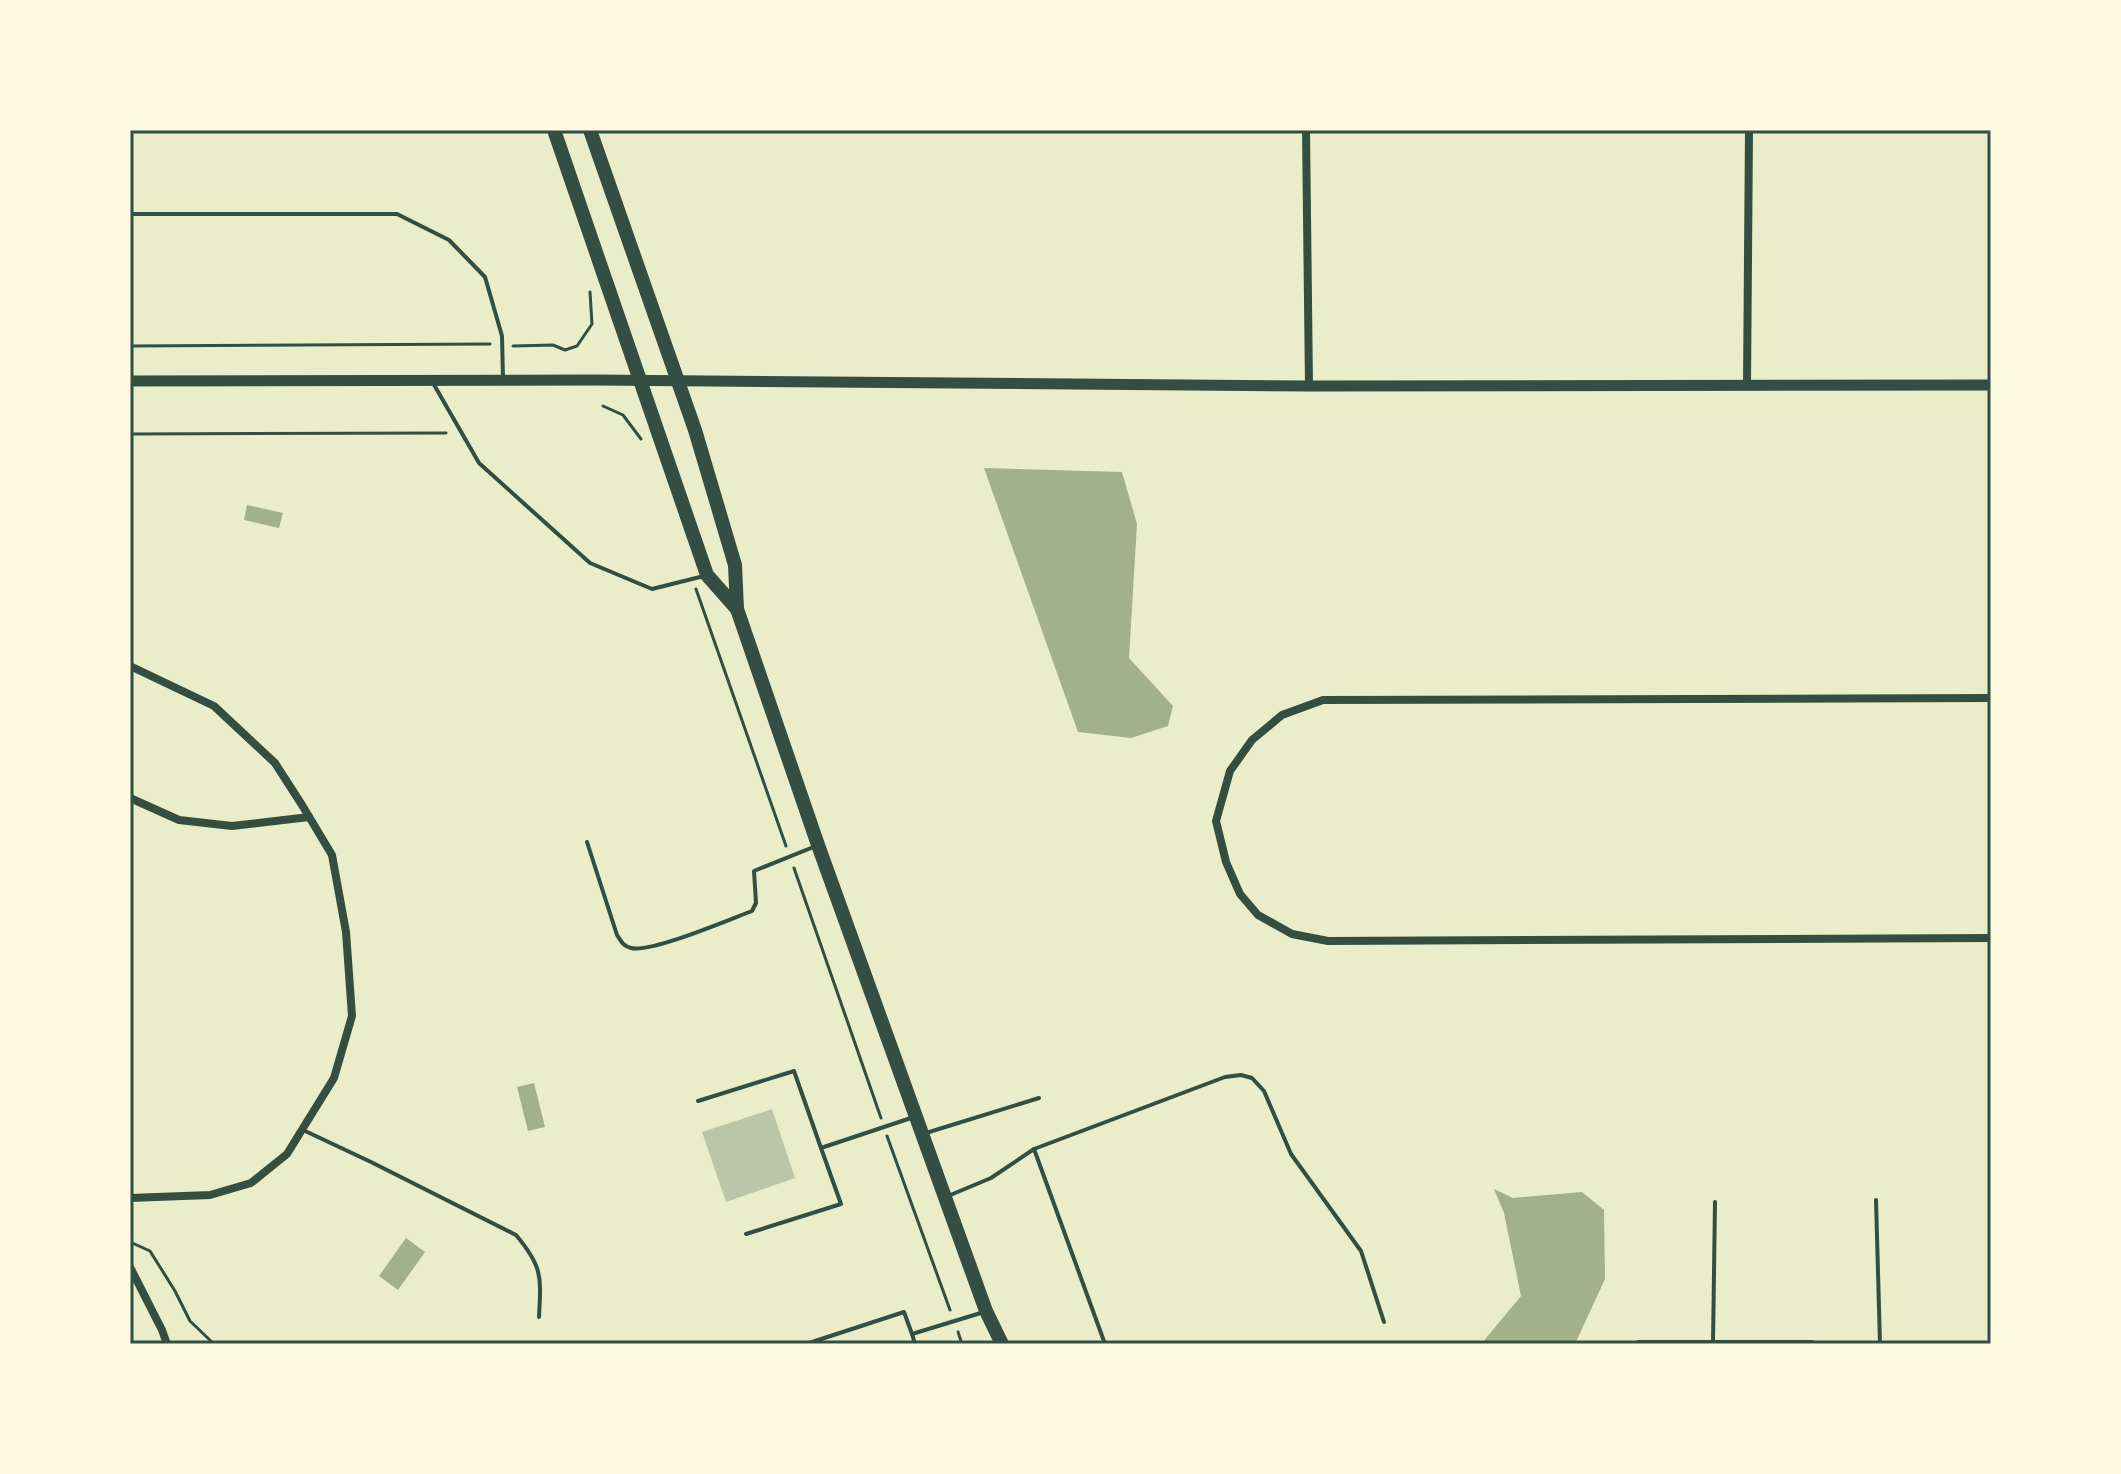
<svg xmlns="http://www.w3.org/2000/svg" width="2121" height="1474" viewBox="0 0 2121 1474" font-family="Mulish,sans-serif">
<style>
.water{fill:#a3b18a}
.building{fill:#bcc5a7}
.lines{fill:none;stroke-linecap:round;stroke-linejoin:round}
.path{stroke:#344e41;stroke-width:3}
.service{stroke:#344e41;stroke-width:4}
.minor{stroke:#344e41;stroke-width:8}
.tertiary{stroke:#344e41;stroke-width:11}
.primary{stroke:#344e41;stroke-width:14}
.neatline{fill:none;stroke:#344e41;stroke-width:3}
</style>
<rect width="100%" height="100%" fill="#e9edc9"/>
<g class="water">
<path d="M984 468 1122 472 1137 524 1129 658 1173 706 1168 726 1131 738 1078 732Z"/>
<path d="M247 505 283 513 279 528 244 520Z"/>
<path d="M534 1083 545 1127 528 1131 517 1087Z"/>
<path d="M1494 1189 1513 1198 1582 1192 1604 1210 1605 1279 1575 1344H1481L1521 1296 1504 1213Z"/>
<path d="M406 1238 425 1252 398 1290 379 1276Z"/>
</g>
<path class="building" d="M772 1109 795 1178 726 1202 702 1132Z"/>
<g class="lines">
<g class="path">
<path d="M130 346 490 344"/>
<path d="M513 346 553 345 565 350 577 346 592 324 590 292"/>
<path d="M603 406 623 415 641 439"/>
<path d="M130 434 446 433"/>
<path d="M696 589 786 846"/>
<path d="M794 868 881 1118"/>
<path d="M887 1136 950 1310"/>
<path d="M130 1242 150 1251 175 1291 190 1321 214 1344"/>
<path d="M958 1332 962 1344"/>
</g>
<g class="service">
<path d="M130 214H397L449 240 485 277 502 336 503 379"/>
<path d="M433 383 479 463 590 563 652 589 704 576"/>
<path d="M587 842 617 935C621 941 623 946 631 948 651 953 728 920 752 911L756 903 754 871 816 846"/>
<path d="M698 1101 794 1071 821 1148"/>
<path d="M303 1130 371 1162 516 1235C543 1267 541 1277 539 1317"/>
<path d="M926 1133 1039 1098"/>
<path d="M1034 1149 1105 1344"/>
<path d="M948 1196 991 1178 1034 1149 1225 1077 1241 1075 1252 1078 1264 1091 1291 1154 1361 1251 1384 1322"/>
<path d="M1876 1200 1880 1344"/>
<path d="M746 1234 841 1204 821 1148 911 1118"/>
<path d="M912 1334 915 1344"/>
<path d="M1713 1343 1715 1202"/>
<path d="M806 1344 904 1312 912 1334 984 1312"/>
</g>
<g class="minor">
<path d="M1306 130 1309 386"/>
<path d="M1747 386 1749 130"/>
<path d="M130 666 214 706 275 763 302 805 332 855 346 932 352 1016 334 1078 287 1154 251 1183 210 1195 130 1198"/>
<path d="M1991 698 1323 700 1282 715 1252 740 1230 771 1216 821 1226 862 1240 894 1258 915 1292 934 1328 941 1991 938"/>
<path d="M130 798 179 820 232 826 309 817"/>
<path d="M130 1267 162 1330 167 1344"/>
<path d="M1639 1344H1812"/>
</g>
<path class="tertiary" d="M130 381 596 380 1309 386 1991 385"/>
<g class="primary">
<path d="M554 130 707 575 737 609"/>
<path d="M590 130 695 430 735 565 737 609 818 845 986 1311 1002 1344"/>
</g>
</g>
<rect width="2121" height="1474" fill="none" stroke="#fefae0" stroke-width="264"/>
<rect x="132" y="132" width="1857" height="1210" class="neatline"/>
</svg>
